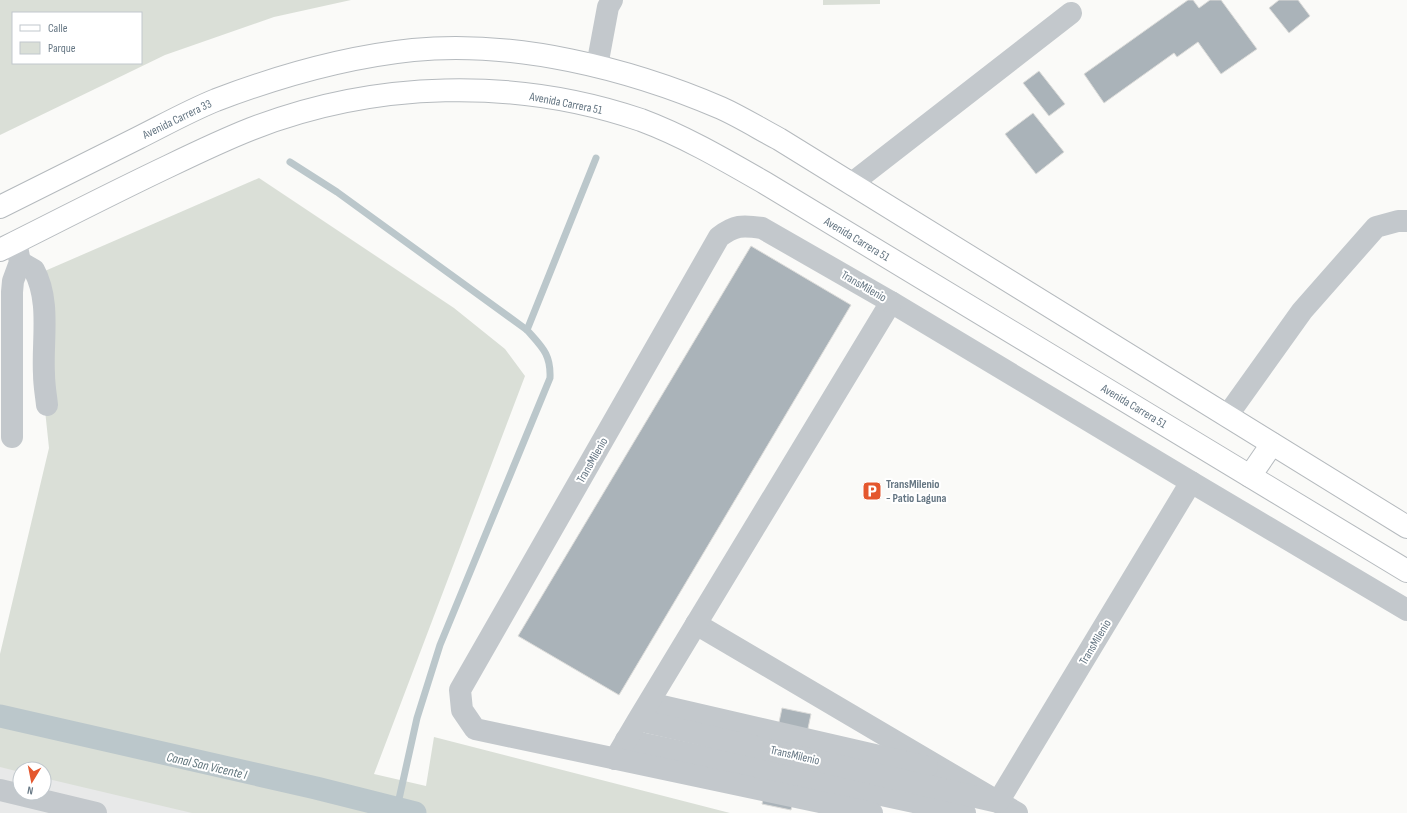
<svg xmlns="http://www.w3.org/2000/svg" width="1407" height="813" viewBox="0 0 1407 813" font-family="'Sofia Sans Condensed',sans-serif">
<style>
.built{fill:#e8e9e9;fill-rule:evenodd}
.green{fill:#dadfd7;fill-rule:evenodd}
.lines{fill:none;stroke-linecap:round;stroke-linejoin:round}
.stream{stroke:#bbc7cb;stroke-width:7}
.canal{stroke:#bbc7cb;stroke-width:23}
.building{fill:#aab3b9;stroke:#dcdcda}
.major-casing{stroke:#b5babe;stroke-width:24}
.minor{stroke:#c3c8cc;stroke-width:22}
.major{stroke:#fff;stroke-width:22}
.labels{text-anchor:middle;stroke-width:4;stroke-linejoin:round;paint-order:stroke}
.street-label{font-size:12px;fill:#657683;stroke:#fff}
.poi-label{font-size:12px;font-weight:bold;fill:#657683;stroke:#fff;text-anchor:start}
.water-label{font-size:13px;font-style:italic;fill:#60757c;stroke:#fff}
</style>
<rect width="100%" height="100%" fill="#fafaf8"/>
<path class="built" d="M0 756 272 813H0ZM20 769H44V793H20Z"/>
<g class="green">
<path d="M0 0H351L274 17 165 55 0 135ZM13 13H141V63H13Z"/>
<path d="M823 0H880V4L823 5Z"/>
<path d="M259 178 454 308 505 349 525 376 374 774 426 786 434 737 730 813H192L44 778V769H20V772L0 767V654L49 448 31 277Z"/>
</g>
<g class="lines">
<g class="stream">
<path d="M290 162 337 192 527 330C542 347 551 354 550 378L440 645 417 718 397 808"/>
<path d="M527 330 596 158"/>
</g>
<path class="canal" d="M0 716 316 788 415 813"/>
</g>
<g class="building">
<path d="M1188 0H1193L1199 8 1210 0H1221L1257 49 1221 74 1198 42 1177 57 1174 53 1104 103 1084 74Z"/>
<path d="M1279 0H1298L1310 16 1289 33 1269 8Z"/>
<path d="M1039 71 1065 104 1049 116 1023 83Z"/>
<path d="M1033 113 1064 152 1036 174 1005 134Z"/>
<path d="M751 246 851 305 619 695 518 636Z"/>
<path d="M782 708 811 714 791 810 762 804Z"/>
</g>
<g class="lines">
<g class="major-casing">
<g id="major">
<path d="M0 207C46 184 92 161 138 138 164 125 189 111 216 100 279 76 346 57 413 50 514 40 628 68 721 108 741 117 760 129 779 139L1407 527"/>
<path d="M0 250C56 222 112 193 169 166 196 153 223 140 251 129 374 81 515 77 641 120 684 136 725 160 765 183L1407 571"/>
<path d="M1250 476 1272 444"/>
</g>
</g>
<g class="minor">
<path d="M597 66 608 7 612 0"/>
<path d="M851 184 1071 13"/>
<path d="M20 262 34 270C51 301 42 341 44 374 44 385 46 395 47 405"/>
<path d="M1227 416 1302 311 1376 227 1398 221H1407"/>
<path d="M12 437V292L13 281 20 262 16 242"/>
<path d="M1191 482 1407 610"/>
<path d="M696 624 1017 813"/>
<path d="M649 703 927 767"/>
<path d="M626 740 965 813"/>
<path d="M615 759 638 720 891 302 1191 482 998 802 638 720"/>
<path d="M0 790 96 813"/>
<path d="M872 813 475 729 462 710 460 690 719 237C735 225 742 225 762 228L891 302"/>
</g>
<use href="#major" class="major"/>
</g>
<defs>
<g id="parking-square" transform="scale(1)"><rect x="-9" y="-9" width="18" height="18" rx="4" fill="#e4572e" stroke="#fff"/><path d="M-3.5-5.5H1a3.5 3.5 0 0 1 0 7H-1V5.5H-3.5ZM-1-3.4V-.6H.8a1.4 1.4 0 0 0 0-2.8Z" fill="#fff"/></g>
</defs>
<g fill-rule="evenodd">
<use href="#parking-square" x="872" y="491"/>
</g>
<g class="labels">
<g class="street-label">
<text transform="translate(566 103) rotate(11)" y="4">Avenida Carrera 51</text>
<text transform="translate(177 119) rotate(-26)" y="4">Avenida Carrera 33</text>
<text transform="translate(857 239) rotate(31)" y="4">Avenida Carrera 51</text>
<text transform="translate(864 286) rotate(30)" y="4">TransMilenio</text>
<text transform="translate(1134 406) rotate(31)" y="4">Avenida Carrera 51</text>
<text transform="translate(592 460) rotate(-60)" y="4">TransMilenio</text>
<text transform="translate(1095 642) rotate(-59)" y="4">TransMilenio</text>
<text transform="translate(795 755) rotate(13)" y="4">TransMilenio</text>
</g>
<g class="poi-label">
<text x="886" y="488">TransMilenio<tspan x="886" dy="14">- Patio Laguna</tspan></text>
</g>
<g class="water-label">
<text transform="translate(207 765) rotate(13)" y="5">Canal San Vicente I</text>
</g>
</g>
<rect x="12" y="12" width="130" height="52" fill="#ffffff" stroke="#c1c8cd"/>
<rect x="20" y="25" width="20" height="6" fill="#ffffff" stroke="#c1c8cd"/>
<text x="48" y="32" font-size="12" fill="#657683">Calle</text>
<rect x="20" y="42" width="20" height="12" fill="#dadfd7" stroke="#c1c8cd"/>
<text x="48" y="52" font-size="12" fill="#657683">Parque</text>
<g transform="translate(32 781) rotate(190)"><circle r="19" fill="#ffffff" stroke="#c1c8cd"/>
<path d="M0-3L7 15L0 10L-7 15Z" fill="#e4572e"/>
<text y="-6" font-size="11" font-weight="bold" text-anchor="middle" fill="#657683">N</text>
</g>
</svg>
